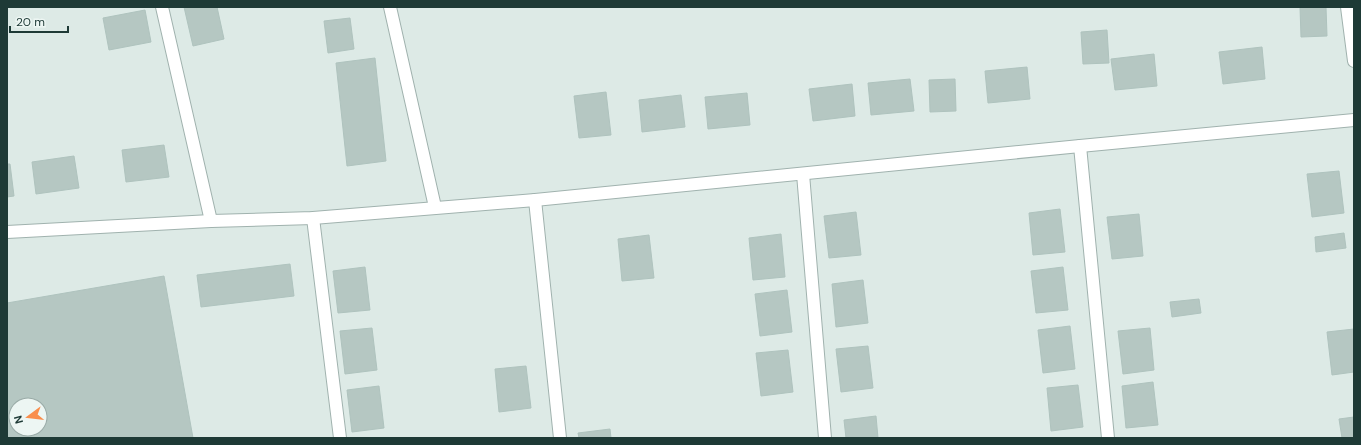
<svg xmlns="http://www.w3.org/2000/svg" width="1361" height="445" viewBox="0 0 1361 445" font-family="'DM Sans',sans-serif">
<style>
.building{fill:#b5c7c2;stroke:#afc3be;fill-rule:evenodd}
.lines{fill:none;stroke-linecap:round;stroke-linejoin:round}
.street-casing{stroke:#a0b2ae;stroke-width:14}
.street{stroke:#fff;stroke-width:12}
</style>
<rect width="100%" height="100%" fill="#ddeae6"/>
<g class="building">
<path d="M184 7H217L224 39 193 46Z"/>
<path d="M1300 7H1326L1327 36 1301 37Z"/>
<path d="M145 10 151 42 109 50 103 18Z"/>
<path d="M350 18 354 49 328 53 324 21Z"/>
<path d="M1107 30 1109 63 1083 64 1081 32Z"/>
<path d="M1262 47 1265 79 1223 84 1219 52Z"/>
<path d="M1154 54 1157 86 1115 90 1111 59Z"/>
<path d="M375 58 386 161 347 166 336 63Z"/>
<path d="M1027 67 1030 99 988 103 985 71Z"/>
<path d="M910 79 914 111 871 115 868 83Z"/>
<path d="M955 79 956 111 930 112 929 80Z"/>
<path d="M852 84 855 116 813 121 809 89Z"/>
<path d="M606 92 611 135 579 138 574 96Z"/>
<path d="M747 93 750 125 708 129 705 97Z"/>
<path d="M681 95 685 127 642 132 639 100Z"/>
<path d="M164 145 169 177 126 182 122 150Z"/>
<path d="M74 156 79 188 36 194 32 162Z"/>
<path d="M7 164H10L14 196 7 197Z"/>
<path d="M1339 171 1344 213 1312 217 1307 174Z"/>
<path d="M1060 209 1065 252 1033 255 1029 213Z"/>
<path d="M856 212 861 255 829 258 824 216Z"/>
<path d="M1139 214 1143 256 1112 259 1107 217Z"/>
<path d="M1344 233 1346 248 1316 252 1315 237Z"/>
<path d="M781 234 785 277 753 280 749 238Z"/>
<path d="M649 235 654 278 622 281 618 239Z"/>
<path d="M290 264 294 296 201 307 197 275Z"/>
<path d="M365 267 370 310 338 313 333 271Z"/>
<path d="M1063 267 1068 310 1036 313 1031 271Z"/>
<path d="M164 276 193 438H7V303ZM16 405H40V429H16Z"/>
<path d="M863 280 868 323 836 327 832 284Z"/>
<path d="M787 290 792 332 760 336 755 294Z"/>
<path d="M1199 299 1201 313 1172 317 1170 302Z"/>
<path d="M1070 326 1075 369 1043 373 1038 330Z"/>
<path d="M372 328 377 370 345 374 340 331Z"/>
<path d="M1150 328 1154 370 1123 374 1118 331Z"/>
<path d="M1354 329V372L1332 375 1327 332Z"/>
<path d="M868 346 873 388 841 392 836 349Z"/>
<path d="M788 350 793 392 761 396 756 353Z"/>
<path d="M526 366 531 408 499 412 495 369Z"/>
<path d="M1153 382 1158 425 1126 428 1122 386Z"/>
<path d="M1078 385 1083 427 1051 431 1047 388Z"/>
<path d="M379 386 384 428 352 432 347 390Z"/>
<path d="M876 416 878 438H846L844 420Z"/>
<path d="M1354 417V438H1342L1339 419Z"/>
<path d="M610 429 611 438H579L578 433Z"/>
</g>
<g class="lines">
<g class="street-casing">
<g id="street">
<path d="M162 7 211 221"/>
<path d="M390 7 435 207"/>
<path d="M1347 7 1354 61"/>
<path d="M1080 146 1108 438"/>
<path d="M803 174 825 438"/>
<path d="M535 200 560 438"/>
<path d="M313 218 340 438"/>
<path d="M7 232 211 221 313 218 535 200 1080 146 1354 120"/>
</g>
</g>
<use href="#street" class="street"/>
</g>
<rect width="1361" height="445" fill="none" stroke="#1e3a36" stroke-width="16"/>
<g transform="translate(28 417) rotate(255)"><circle r="19" fill="#edf6f3" stroke="#9aaba7"/>
<path d="M0-3L7 15L0 10L-7 15Z" fill="#f98e4c"/>
<text y="-6" font-size="11" font-weight="bold" text-anchor="middle" fill="#1e3a36">N</text>
</g>
<path d="M10 26v6h58v-6" fill="none" stroke="#1e3a36" stroke-width="2"/>
<text x="16" y="26" font-size="12" fill="#1e3a36" stroke="#edf6f3" stroke-width="3" paint-order="stroke">20 m</text>
</svg>
